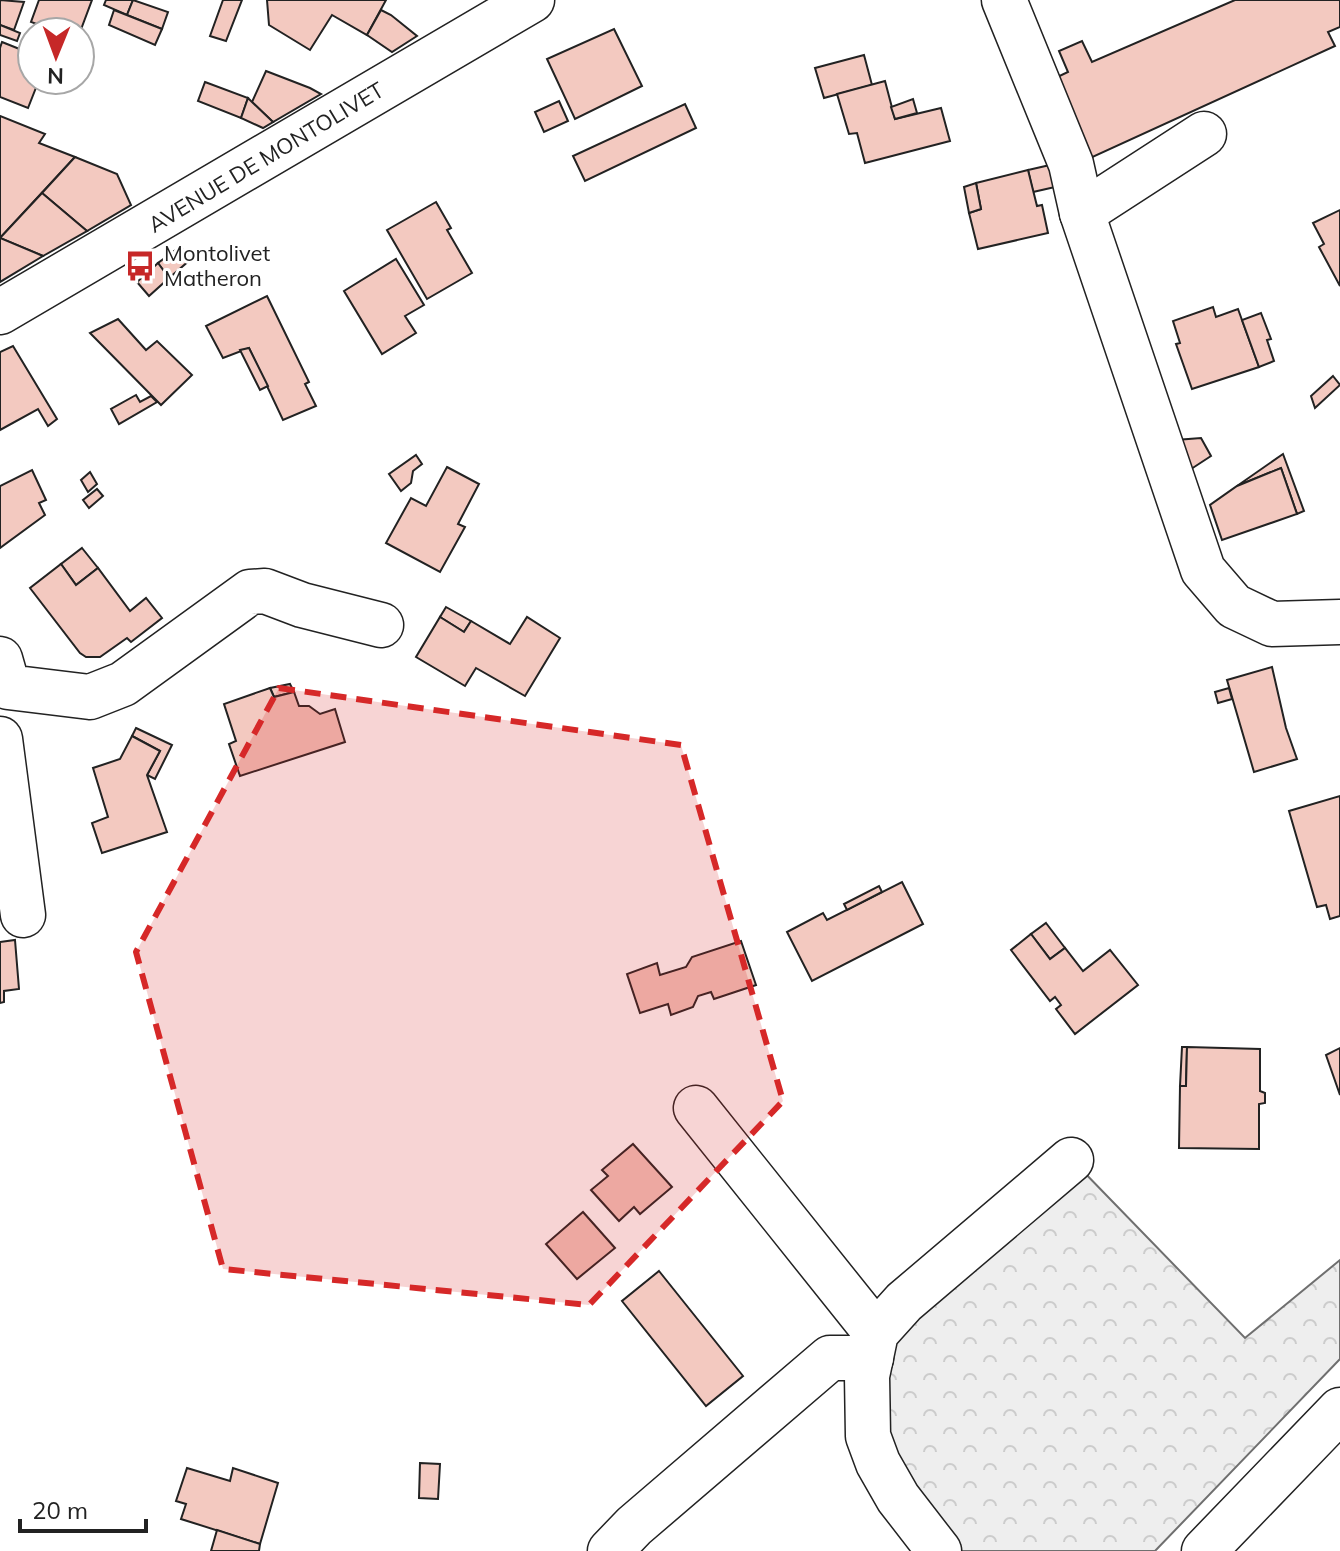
<svg xmlns="http://www.w3.org/2000/svg" width="1340" height="1551" viewBox="0 0 1340 1551" font-family="Mulish,sans-serif">
<style>
.park{fill:url(#park-crowns);stroke:#6f6f6f;stroke-width:2}
.building{fill:#f3c9c0;stroke:#222;stroke-width:2}
.lines{fill:none;stroke-linecap:round;stroke-linejoin:round}
.minor-casing{stroke:#222;stroke-width:47}
.highway-casing{stroke:#222;stroke-width:47}
.minor{stroke:#fff;stroke-width:44}
.highway{stroke:#fff;stroke-width:44}
.marked{fill:#d62828;fill-opacity:0.2;stroke:#d62828;stroke-width:6;stroke-dasharray:16 10;stroke-linejoin:round}
.labels{text-anchor:middle;stroke-width:6;stroke-linejoin:round;paint-order:stroke}
.street-label{font-size:22px;fill:#222;stroke:#fff}
.poi-label{font-size:22px;fill:#222;stroke:#fff;text-anchor:start}
</style>
<defs>
<pattern id="park-crowns" width="20" height="18" patternUnits="userSpaceOnUse" patternTransform="scale(2)"><rect width="20" height="18" fill="#eee"/><path d="M2 6a3 3 0 1 1 6 0M12 15a3 3 0 1 1 6 0" fill="none" stroke="#ccc"/></pattern>
</defs>
<rect width="100%" height="100%" fill="#fff"/>
<path class="park" d="M1078 1166 1245 1338 1340 1260V1359L1155 1551H962L919 1497 899 1463 887 1430 881 1386 894 1336Z"/>
<g class="building">
<path d="M0 0 24 2 14 30 0 25Z"/>
<path d="M39 0H92L80 32H59L31 22Z"/>
<path d="M106 0H133L127 15 104 5Z"/>
<path d="M133 0 168 12 162 29 127 15Z"/>
<path d="M223 0H242L226 41 210 36Z"/>
<path d="M267 0H386L367 35 332 15 310 50 269 25Z"/>
<path d="M1235 0H1340V27L1328 32 1335 46 1086 160 1051 80 1068 72 1059 51 1082 41 1092 62Z"/>
<path d="M114 10 162 29 155 45 109 25Z"/>
<path d="M381 10 391 15 417 36 392 52 367 35Z"/>
<path d="M0 25 20 33 17 41 0 35Z"/>
<path d="M614 29 642 86 575 119 547 59Z"/>
<path d="M2 42 32 54V80H39L28 108 0 97V48Z"/>
<path d="M864 55 872 85 824 98 815 68Z"/>
<path d="M266 71 310 88 321 94 273 122 252 102Z"/>
<path d="M885 81 895 119 941 108 950 141 865 163 857 133 849 134 837 94Z"/>
<path d="M205 82 248 98 241 118 198 101Z"/>
<path d="M248 98 252 102 273 122 263 128 241 118Z"/>
<path d="M913 99 917 113 895 119 891 107Z"/>
<path d="M559 101 568 121 544 132 535 112Z"/>
<path d="M685 104 696 128 585 181 573 156Z"/>
<path d="M0 116 45 134 39 143 75 157 0 238Z"/>
<path d="M75 157 117 174 131 205 87 231 42 193Z"/>
<path d="M1050 165 1055 187 1033 192 1028 170Z"/>
<path d="M1028 170 1037 206 1042 205 1048 233 978 249 969 213 981 209 976 183Z"/>
<path d="M976 183 981 209 969 213 964 187Z"/>
<path d="M42 193 87 231 43 256 0 238Z"/>
<path d="M436 202 451 228 447 230 472 273 427 299 387 230Z"/>
<path d="M1340 210V286L1319 247 1324 244 1313 223Z"/>
<path d="M0 238 43 256 0 282Z"/>
<path d="M181 246 190 260 169 278 158 263Z"/>
<path d="M396 259 424 305 405 316 416 333 382 354 344 291Z"/>
<path d="M158 263 169 278 149 296 137 282Z"/>
<path d="M267 296 309 382 305 384 316 406 283 420 249 348 223 358 206 326Z"/>
<path d="M1213 307 1216 317 1238 309 1259 367 1192 389 1176 344 1180 343 1173 321Z"/>
<path d="M1261 313 1271 339 1267 340 1274 361 1259 367 1242 320Z"/>
<path d="M118 319 146 350 157 341 192 375 161 405 90 333Z"/>
<path d="M13 346 57 419 48 426 38 409 0 430V352Z"/>
<path d="M249 348 268 386 260 390 240 350Z"/>
<path d="M1333 376 1340 385 1315 408 1311 396Z"/>
<path d="M136 395 140 402 151 396 157 402 119 424 111 409Z"/>
<path d="M1201 438 1211 456 1185 473 1176 440Z"/>
<path d="M1283 454 1304 511 1297 514 1281 468 1237 486Z"/>
<path d="M416 455 422 464 413 471 411 483 401 491 389 474Z"/>
<path d="M447 467 479 484 458 524 465 527 440 572 386 543 411 498 426 506Z"/>
<path d="M1281 468 1297 514 1222 540 1210 505 1237 486Z"/>
<path d="M32 470 46 500 39 503 45 515 0 548V486Z"/>
<path d="M90 472 97 484 88 492 81 480Z"/>
<path d="M97 489 103 496 89 508 83 500Z"/>
<path d="M82 548 98 568 76 585 61 564Z"/>
<path d="M61 564 76 585 98 568 130 611 146 598 162 618 131 642 127 638 100 657H86L80 653 30 588Z"/>
<path d="M446 607 471 621 464 632 440 617Z"/>
<path d="M440 617 464 632 471 621 510 644 527 617 560 638 525 696 476 668 465 686 416 657Z"/>
<path d="M1272 667 1286 728 1297 759 1254 772 1227 680Z"/>
<path d="M290 684 294 692 274 697 270 688Z"/>
<path d="M270 688 274 697 294 692 299 706H309L320 714 335 709 345 742 240 776 229 744 236 741 224 704Z"/>
<path d="M1229 688 1232 699 1218 703 1215 692Z"/>
<path d="M136 728 172 745 155 779 147 775 160 751 132 736Z"/>
<path d="M132 736 160 751 147 775 167 832 102 853 92 823 108 817 93 768 120 759Z"/>
<path d="M1340 796V916L1330 919 1326 905 1317 907 1289 811Z"/>
<path d="M902 882 923 924 812 981 787 932 823 913 827 920Z"/>
<path d="M879 886 882 892 847 910 844 904Z"/>
<path d="M1046 923 1065 948 1050 959 1031 934Z"/>
<path d="M1031 934 1050 959 1065 948 1083 971 1110 950 1138 985 1075 1034 1056 1009 1061 1005 1055 997 1050 1001 1011 950Z"/>
<path d="M15 940 19 989 4 991V1002L0 1003V942Z"/>
<path d="M741 941 756 985 714 999 711 992 698 996 693 1007 671 1015 668 1004 640 1013 627 974 657 963 660 975 686 967 692 957Z"/>
<path d="M1182 1047H1187L1186 1086H1180Z"/>
<path d="M1187 1047 1260 1049V1091L1265 1093V1103L1259 1104V1149L1179 1148 1180 1086H1186Z"/>
<path d="M1340 1048V1095L1326 1055Z"/>
<path d="M633 1144 672 1187 640 1214 634 1207 619 1221 591 1190 608 1176 602 1170Z"/>
<path d="M583 1212 615 1248 577 1279 546 1244Z"/>
<path d="M659 1271 743 1376 706 1406 622 1301Z"/>
<path d="M420 1463 440 1464 438 1499 419 1498Z"/>
<path d="M187 1468 230 1481 233 1468 278 1483 260 1544 181 1519 186 1504 176 1501Z"/>
<path d="M217 1530 260 1544 259 1551H211Z"/>
</g>
<g class="lines">
<g class="minor-casing">
<g id="minor">
<path d="M1004 0 1071 164 1082 213 1203 570 1234 606 1272 624 1340 622"/>
<path d="M1082 213 1204 134"/>
<path d="M0 312 532 0"/>
<path d="M0 659 8 687 90 697 123 684 250 592 265 591 302 605 381 625"/>
<path d="M0 739 23 915"/>
<path d="M696 1108 876 1333"/>
<path d="M610 1551 634 1526 830 1358H871"/>
<path d="M939 1551 898 1498 878 1463 868 1436 867 1376 876 1333 904 1302 1071 1160"/>
</g>
</g>
<g class="highway-casing">
<path id="highway" d="M1204 1551 1340 1410"/>
</g>
<use href="#minor" class="minor"/>
<use href="#highway" class="highway"/>
</g>
<path class="marked" d="M279 688 681 745 783 1101 589 1305 223 1269 136 952Z"/>
<defs>
<g id="bus-bare" transform="scale(2.4)"><path d="M-5-6H5V4H4V6H2V4H-2V6H-4V4H-5ZM-3.5-4V0h7V-4ZM-3.5 1.2v1.5H-2V1.2ZM2 1.2v1.5H3.5V1.2Z" fill="#c62828" stroke="#fff" stroke-width="2.5" paint-order="stroke"/></g>
</defs>
<g fill-rule="evenodd">
<use href="#bus-bare" x="140" y="266"/>
</g>
<g class="labels">
<g class="street-label">
<text transform="translate(266 157) rotate(-31)" y="8">AVENUE DE MONTOLIVET</text>
</g>
<g class="poi-label">
<text x="164" y="261">Montolivet<tspan x="164" dy="25">Matheron</tspan></text>
</g>
</g>
<g transform="translate(56 56) rotate(181)"><circle r="38" fill="#ffffff" stroke="#a7a7a7" stroke-width="2"/>
<path d="M0-6L14 30L0 20L-14 30Z" fill="#c62828"/>
<text y="-12" font-size="22" font-weight="bold" text-anchor="middle" fill="#222222">N</text>
</g>
<path d="M20 1519v12h126v-12" fill="none" stroke="#222222" stroke-width="4"/>
<text x="32" y="1519" font-size="24" fill="#222222" stroke="#ffffff" stroke-width="6" paint-order="stroke">20 m</text>
</svg>
